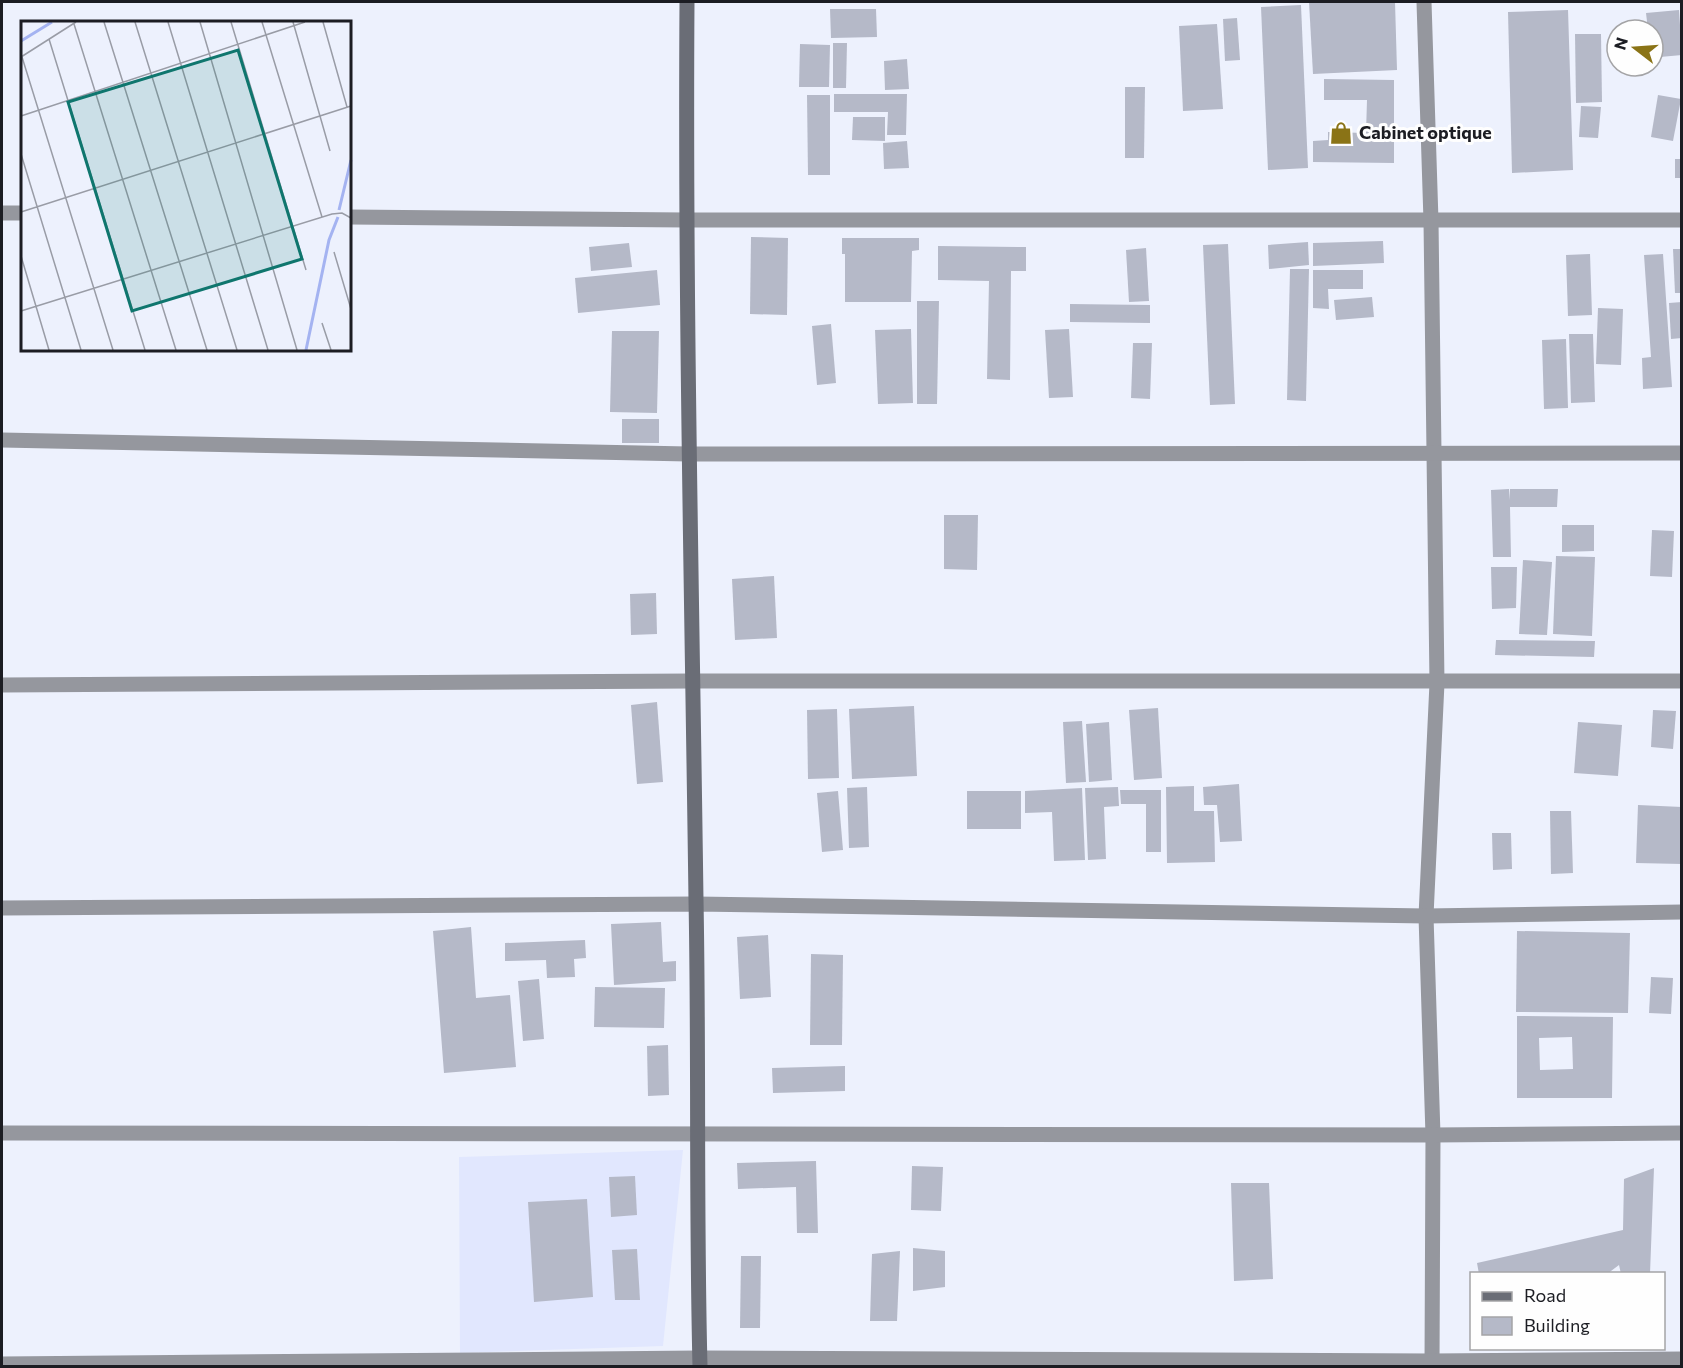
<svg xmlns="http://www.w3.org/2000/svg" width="1683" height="1368" viewBox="0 0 1683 1368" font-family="Commissioner,sans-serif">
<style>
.built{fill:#e1e7fe}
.building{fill:#b5b9c8;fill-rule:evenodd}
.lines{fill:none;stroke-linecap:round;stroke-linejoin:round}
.street{stroke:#95979e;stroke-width:15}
.secondary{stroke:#6a6d76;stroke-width:15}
.labels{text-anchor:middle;stroke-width:6;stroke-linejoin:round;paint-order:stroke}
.poi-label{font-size:18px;font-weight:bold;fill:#1c1d23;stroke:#fefefe;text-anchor:start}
.inset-river{fill:none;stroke:#a4b3f1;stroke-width:3}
.inset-road{fill:none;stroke:#999ca6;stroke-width:1.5}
.view{fill:#0f766e;fill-opacity:0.15;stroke:#0f766e;stroke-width:3}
.inset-edge{fill:none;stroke:#1c1d23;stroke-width:3}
</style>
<rect width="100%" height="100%" fill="#edf1fd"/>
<path class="built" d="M683 1150 663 1346 460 1353 459 1157Z"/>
<g class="building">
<path d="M1309 2H1395L1397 70 1313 74Z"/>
<path d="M1301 5 1308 168 1268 170 1261 7Z"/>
<path d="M830 9H876L877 37 831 38Z"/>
<path d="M1568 10 1573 170 1512 173 1508 12Z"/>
<path d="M1679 10 1682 55 1660 57 1659 40H1653V30H1648L1646 13Z"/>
<path d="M1237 18 1240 60 1225 61 1223 19Z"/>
<path d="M1217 24 1223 109 1183 111 1179 26Z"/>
<path d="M1575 34H1601L1602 102 1576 103Z"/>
<path d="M833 43H847L846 88H833Z"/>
<path d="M800 44 830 45 829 87H799Z"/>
<path d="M907 59 909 89 885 90 884 61Z"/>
<path d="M1324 79 1394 80V163L1313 162V141L1328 140V132L1366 133 1367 100H1324Z"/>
<path d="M1125 87H1145L1144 158H1125Z"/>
<path d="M834 94H907L906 135H887L888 112H834Z"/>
<path d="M807 95H830V175H808Z"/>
<path d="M1658 95 1681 99 1673 141 1651 137Z"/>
<path d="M1581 106 1601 107 1598 138 1579 137Z"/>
<path d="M853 117H885V141L852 140Z"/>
<path d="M907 141 909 168 884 169 883 143Z"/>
<rect x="1675" y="159" width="7" height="19"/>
<path d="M751 237 788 238 787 315 750 314Z"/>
<path d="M842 238H919V250L912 251 911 302H845V254H842Z"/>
<path d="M1383 241 1384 263 1313 266V243Z"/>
<path d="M1308 242 1309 265 1269 269 1268 245Z"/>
<path d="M629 243 632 267 591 271 589 247Z"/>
<path d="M1228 244 1235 404 1210 405 1203 245Z"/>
<path d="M938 246 1026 247V271H1011L1010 380 987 379 989 281 938 280Z"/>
<path d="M1146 248 1149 301 1129 302 1126 250Z"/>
<path d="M1673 249H1682V293H1675Z"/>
<path d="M1590 254 1592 315 1568 316 1566 255Z"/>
<path d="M1663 254 1672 387 1643 389 1642 358 1651 357 1644 255Z"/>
<path d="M1290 269H1309L1306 401 1287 400Z"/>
<path d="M657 270 660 305 578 313 575 278Z"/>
<path d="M1313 270H1363V289H1328L1329 309 1313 308Z"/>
<path d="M1372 297 1374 317 1336 320 1334 300Z"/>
<path d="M917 301H939L937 404H917Z"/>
<path d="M1682 302V338L1671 339 1669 303Z"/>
<path d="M1070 304 1150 305V323L1070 322Z"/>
<path d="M1598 308 1623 309 1621 365 1596 364Z"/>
<path d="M831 324 836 383 817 385 812 326Z"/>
<path d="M911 329 913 403 878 404 875 330Z"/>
<path d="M1069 329 1073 397 1049 398 1045 330Z"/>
<path d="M612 331H659L657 413 610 412Z"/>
<path d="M1569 334H1593L1595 402 1571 403Z"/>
<path d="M1566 339 1568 408 1544 409 1542 340Z"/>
<path d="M1133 343H1152L1150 399 1131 398Z"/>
<rect x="622" y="419" width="37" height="24"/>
<path d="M1509 489V500L1510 489H1558L1557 507H1510L1511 557H1493L1491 490Z"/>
<path d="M944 515H978L977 570 944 569Z"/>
<path d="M1562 525H1594V551L1562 552Z"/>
<path d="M1652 530 1674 531 1672 577 1650 576Z"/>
<path d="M1556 556 1595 557 1592 636 1553 634Z"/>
<path d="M1523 560 1552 562 1547 635 1519 634Z"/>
<path d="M1491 567H1517L1516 608 1492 609Z"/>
<path d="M774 576 777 638 735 640 732 579Z"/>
<path d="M656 593 657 634 631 635 630 594Z"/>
<path d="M1496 640 1595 641 1594 657 1495 655Z"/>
<path d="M657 702 663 782 637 784 631 705Z"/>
<path d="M914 706 917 776 852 779 849 709Z"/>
<path d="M1158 708 1162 778 1134 780 1129 710Z"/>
<path d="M837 709 839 778 808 779 807 710Z"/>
<path d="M1653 710 1676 711 1673 749 1651 747Z"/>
<path d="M1082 721 1086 782 1066 783 1063 722Z"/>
<path d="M1109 722 1112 780 1089 782 1086 724Z"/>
<path d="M1578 722 1622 725 1618 776 1574 773Z"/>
<path d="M1239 784 1242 841 1220 842 1217 805H1204L1203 787Z"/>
<path d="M1194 786V811H1214L1215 862 1167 863 1166 787Z"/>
<path d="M867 787 869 847 849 848 847 788Z"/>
<path d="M1118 787 1119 806 1104 807 1106 859 1088 860 1085 788Z"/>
<path d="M1082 788 1085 860 1054 861 1052 812 1025 813V791Z"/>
<path d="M1120 790H1161V852H1146V804H1121Z"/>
<path d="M838 791 843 850 822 852 817 793Z"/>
<rect x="967" y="791" width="54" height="38"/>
<path d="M1638 805 1682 807V864L1636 863Z"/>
<path d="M1550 811H1571L1573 873 1551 874Z"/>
<path d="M1492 833H1511L1512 869 1493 870Z"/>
<path d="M661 922 663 962 676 961V981L614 985 611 924Z"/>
<path d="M471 927 476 998 510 995 516 1067 444 1073 433 931Z"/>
<path d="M1517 931 1630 933 1628 1013 1516 1012Z"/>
<path d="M768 935 771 997 740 999 737 937Z"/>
<path d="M585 940 586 958 574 959 575 977 547 978 546 960 505 961V943Z"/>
<path d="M811 954 843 955 842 1045H810Z"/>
<path d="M1651 977 1673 978 1671 1014 1649 1013Z"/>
<path d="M539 979 544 1039 523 1041 518 981Z"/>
<path d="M595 987 665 988 664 1028 594 1027Z"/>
<path d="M1517 1016 1613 1017 1612 1098H1517ZM1572 1037 1573 1069 1540 1070 1539 1038Z"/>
<path d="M668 1045 669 1095 648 1096 647 1046Z"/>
<path d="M845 1066V1091L773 1093 772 1068Z"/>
<path d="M816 1161 818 1233H797L796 1187 738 1189 737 1163Z"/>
<path d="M912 1166 943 1167 941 1211 911 1210Z"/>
<path d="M1654 1168 1650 1274H1621L1619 1265 1607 1274H1479L1477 1263 1623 1230 1624 1179Z"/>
<path d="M635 1176 637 1215 611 1217 609 1177Z"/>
<path d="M1231 1183H1269L1273 1279 1234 1281Z"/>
<path d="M587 1199 593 1297 534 1302 528 1202Z"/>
<path d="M913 1248 945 1251V1287L913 1291Z"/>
<path d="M637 1249 640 1300H615L612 1250Z"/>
<path d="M900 1251 897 1321H870L872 1254Z"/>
<path d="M741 1256H761L760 1328H740Z"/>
</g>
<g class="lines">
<g class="street">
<path d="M1424 2 1431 221 1437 683 1426 916 1433 1135 1432 1366"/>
<path d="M2 213H22"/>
<path d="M350 217 686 220H1682"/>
<path d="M2 440 688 454 1682 453"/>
<path d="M2 685 692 681H1682"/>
<path d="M2 908 696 904 1426 916 1682 912"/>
<path d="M2 1133 1433 1135 1682 1133"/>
<path d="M2 1364 700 1358 1432 1361 1682 1359"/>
</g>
<path class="secondary" d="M687 2C685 301 692 600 696 900 699 1056 696 1211 700 1366"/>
</g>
<defs>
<g id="shop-bare" transform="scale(1.8)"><path d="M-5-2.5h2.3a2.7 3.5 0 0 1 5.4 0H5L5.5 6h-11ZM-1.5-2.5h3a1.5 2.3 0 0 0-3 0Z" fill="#8a7316" stroke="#fefefe" stroke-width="2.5" paint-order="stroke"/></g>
</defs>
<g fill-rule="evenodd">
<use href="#shop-bare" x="1341" y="133"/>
</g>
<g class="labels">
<g class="poi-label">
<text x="1359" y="139">Cabinet optique</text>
</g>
</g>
<g transform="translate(21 21)">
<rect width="330" height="330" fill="#edf1fd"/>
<path class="inset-river" d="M0 20 31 1M318 189 330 139M285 329 308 219 317 196"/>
<path class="inset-road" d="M83 1 186 329M114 1 216 329M147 1 247 329M179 1 276 329M210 1 285 249M241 1 301 196M272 1 309 130M302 1 326 86M53 3 155 329M28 18 124 329M0 36 55 1M1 36 92 329M0 95 284 1M0 133 60 329M0 191 330 85M313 231 330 288M0 235 28 329M0 290 311 193 321 192 330 197M301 302 310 329"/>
<path class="view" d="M217 29 281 238 111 290 47 81Z"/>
<rect width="330" height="330" class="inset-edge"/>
</g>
<rect width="1683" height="1368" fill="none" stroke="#1c1d23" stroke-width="6"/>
<rect x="1470" y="1272" width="195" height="78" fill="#fefefe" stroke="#a4a4a6" stroke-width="1.5"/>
<rect x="1482" y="1292" width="30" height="9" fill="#6a6d76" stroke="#a4a4a6" stroke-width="1.5"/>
<text x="1524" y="1302" font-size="18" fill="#1c1d23">Road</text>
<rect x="1482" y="1317" width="30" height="18" fill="#b5b9c8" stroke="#a4a4a6" stroke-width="1.5"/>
<text x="1524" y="1332" font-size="18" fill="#1c1d23">Building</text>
<g transform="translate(1635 48) rotate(287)"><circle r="28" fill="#fefefe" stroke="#a4a4a6" stroke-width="1.5"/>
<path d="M0-4.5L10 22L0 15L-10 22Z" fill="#8a7316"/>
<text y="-9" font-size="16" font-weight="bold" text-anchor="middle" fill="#1c1d23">N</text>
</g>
</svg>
